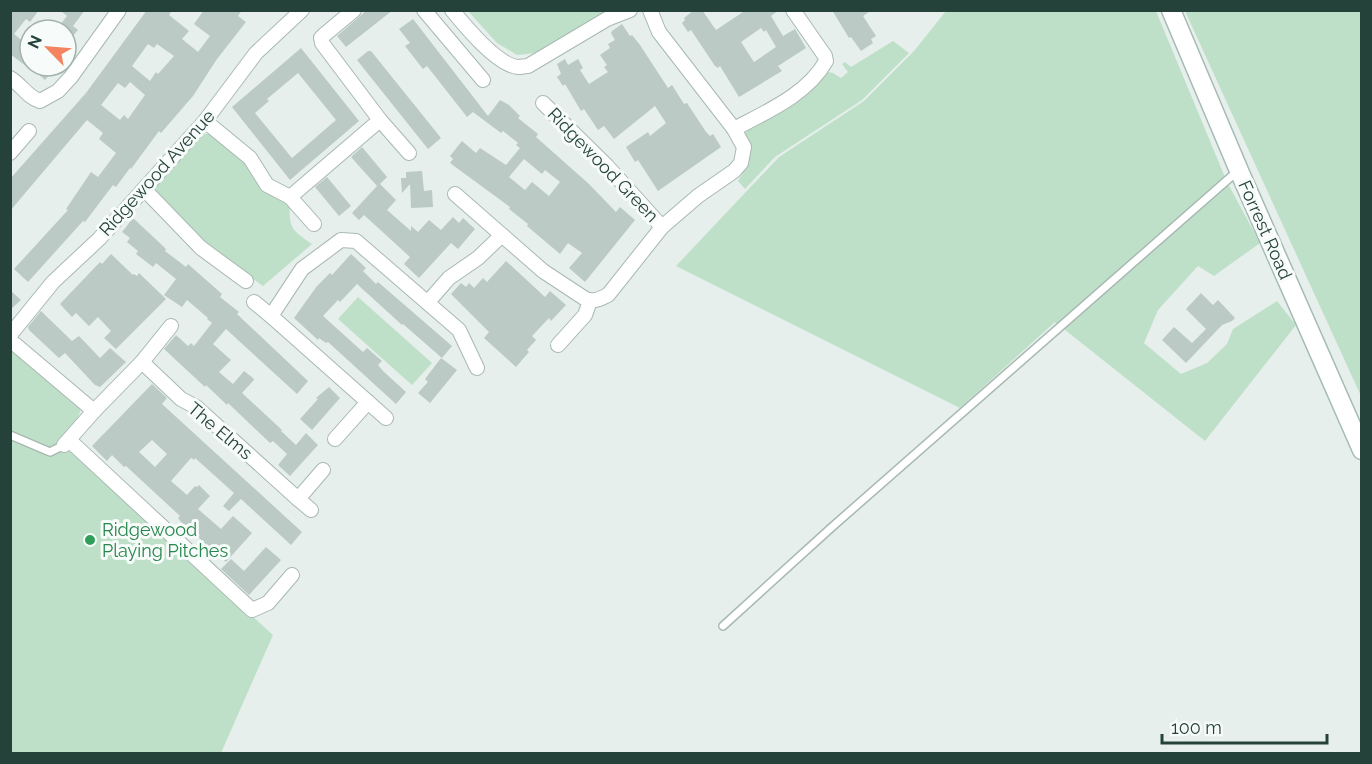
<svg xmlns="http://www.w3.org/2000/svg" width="1372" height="764" viewBox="0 0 1372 764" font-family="Raleway,sans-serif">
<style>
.green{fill:#bfe0c8}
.building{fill:#bbcac4;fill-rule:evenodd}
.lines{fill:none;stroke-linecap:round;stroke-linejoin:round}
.lane-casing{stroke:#a8b8b2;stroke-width:10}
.street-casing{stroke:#a8b8b2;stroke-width:16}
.secondary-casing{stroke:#a4bbb3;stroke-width:21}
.lane{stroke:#fff;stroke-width:7}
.street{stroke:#fff;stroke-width:14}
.secondary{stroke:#fff;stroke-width:18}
.leisure-dot{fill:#2e9e5b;stroke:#f7fbf9;stroke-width:2}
.labels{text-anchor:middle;stroke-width:6;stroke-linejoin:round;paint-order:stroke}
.street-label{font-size:18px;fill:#24423a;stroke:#f7fbf9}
.leisure-label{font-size:18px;fill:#27864d;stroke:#f7fbf9;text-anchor:start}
</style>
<rect width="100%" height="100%" fill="#e6efeb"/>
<g class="green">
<path d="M468 11H615L594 19 536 53 517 55 497 43Z"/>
<path d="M946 11H1156L1227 182 1260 243 1214 276 1198 266 1158 310 1144 343 1181 374 1207 363 1227 344 1233 329 1277 301 1296 325 1205 441 1055 322 960 408 676 266 779 157 864 101 914 51Z"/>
<path d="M1185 11H1361V396Z"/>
<path d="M893 41 909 53 862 100 775 157 745 189 738 181C751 160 754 157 745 134L748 126 828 72 833 73 841 78 848 72 842 64 845 62 851 67Z"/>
<path d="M197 134H209L249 165 290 204C288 228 293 231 312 244L263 286 199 240 153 194V184Z"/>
<path d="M358 297 432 363 412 385 338 319Z"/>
<path d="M12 350 81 409 77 420 58 440 273 635 221 753H11Z"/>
</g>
<g class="building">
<path d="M10 10H39L30 22 26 19 14 34 30 47V60L26 66 10 54Z"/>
<path d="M60 10H85L73 26 78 30 66 44V30H56L67 16Z"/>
<path d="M147 10H172L169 15 189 31 182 39 198 52 210 36 194 24 204 10H242L238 16 246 22 217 59 193 96 161 133 159 131 131 169 130 168 116 187 113 185 85 222 83 221 28 282 14 269 68 210 66 209 91 172 98 177 116 153 99 139 103 133 87 120 10 211V179L86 93ZM148 44 154 48 157 44 174 56 158 74 156 72 150 81 132 66ZM130 82 145 95 128 119 124 115 120 120 101 105 118 83 125 88Z"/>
<path d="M367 10H393L346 47 337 36Z"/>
<path d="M694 10H702L716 30 746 10H779L771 16 783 36 795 29 806 48 778 66 782 71 739 97 720 66 718 68 715 66 691 30 688 32 682 23 685 20 684 18ZM761 28 764 32 766 30 776 47 754 62 741 42Z"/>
<path d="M832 10H872L863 16 876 36 871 39 873 43 861 51 851 37 849 38Z"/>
<path d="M413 19 488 116 500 100 509 105 520 116 518 118 538 134 536 137 589 184 616 212 620 207 635 220 585 282 569 268 582 253 568 243 560 254 527 226 528 224 509 209 510 207 450 163 453 159 450 156 462 141 476 153 480 148 506 165 520 148 516 145 518 143 503 131 501 133 473 112 467 117 427 66 423 69 405 46 410 43 399 29ZM524 159 542 174 545 170 560 182 549 196 532 182 525 190 509 177Z"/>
<path d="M622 24 630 36 632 35 640 45 668 88 672 85 684 104 687 103 706 132 710 136 713 134 721 147 658 191 638 160 635 162 626 147 648 132 650 136 666 123 655 106 614 139 604 126 598 130 584 109 581 111 565 84 563 86 557 77 561 74 557 64 565 59 568 65 578 59 583 68 580 70 589 84 608 72 604 67 607 65 600 55 610 48 608 44 615 40 611 33 612 31Z"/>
<path d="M301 48 359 121 290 180 232 107ZM298 73 336 120 292 158 255 113 269 101 267 99Z"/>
<path d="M368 51H371L441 138 428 149 357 60Z"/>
<path d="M29 66H57L45 80Z"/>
<path d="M362 147 387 177 380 184 396 200 387 210 411 231V226L418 232 429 220 441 230 453 217 459 223 463 218 475 229 458 249 451 243 419 278 404 264 410 257 364 215 359 220 352 213 377 186 351 157Z"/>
<path d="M422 171 424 191 432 190 433 207 411 208 410 184 402 193 401 178H406V172Z"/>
<path d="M327 177 351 206 339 216 315 187Z"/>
<path d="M133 218 163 246 166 249 165 251 186 267 188 264 222 294 220 297 239 312 237 314 308 381 297 394 226 329 213 344 231 360 219 372 233 384 244 371 253 378 254 380 242 393 282 430 281 431 296 445 306 433 318 445 290 476 278 465 287 454 273 441 270 443 228 403 227 405 206 385 205 387 164 349 176 335 188 346 191 343 194 346 212 323 207 319 208 318 187 300 182 307 164 295 176 279 156 263 153 267 136 254 138 251 127 242 130 238 122 232Z"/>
<path d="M111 254 133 275 134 274 137 276 139 273 166 299 116 349 104 338 111 331 98 317 89 326 76 313 72 317 60 304 100 262 102 264Z"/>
<path d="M351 254 366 268 363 271 376 284 378 282 452 346 442 358 403 324 402 325 357 284 340 302 338 300 323 316 363 352 367 348 382 361 378 365 383 371 406 392 396 404 328 342 326 343 319 338 318 340 294 318 317 286 330 273 332 275Z"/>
<path d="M506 261 545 297 550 291 566 305 551 321 549 318 532 336 536 340 527 350 529 352 516 367 484 338 489 332 451 294 461 283 466 287 469 283 474 288 483 278 487 282Z"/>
<path d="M10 290 21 300 10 310Z"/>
<path d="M1201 293 1213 305 1218 300 1235 318 1232 321 1222 325 1186 363 1162 340 1174 327 1192 343 1206 329 1186 309Z"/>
<path d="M41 311 72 341 79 336 100 358 110 348 126 362 100 387 95 385 65 353 59 358 29 330 28 327Z"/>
<path d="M441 358 457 370 430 403 418 393 428 382 425 379Z"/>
<path d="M152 384 167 398 162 404 302 532 291 545 241 499 229 511 223 506 234 493 195 458 194 460 191 458 171 481 187 495 195 486 197 487 199 485 210 496 198 509 221 529 233 516 252 533 226 562 181 522 178 518 180 516 126 466 124 467 112 455 107 461 92 446ZM152 440 167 454 155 467 139 452Z"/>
<path d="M329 387 340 398 312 430 300 419 318 399 316 398Z"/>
<path d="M266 547 281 560 249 595 221 569 231 559 244 571Z"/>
</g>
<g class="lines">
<g class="lane-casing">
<g id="lane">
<path d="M10 435 50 452 64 445"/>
<path d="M723 626 832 527 1233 175 1240 173"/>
</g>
</g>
<g class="street-casing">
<g id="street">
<path d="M424 10 483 80"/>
<path d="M452 10C465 26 497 65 518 67 521 67 525 66 528 66L607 19 630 10"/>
<path d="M10 78C22 85 27 97 40 101L58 91 71 77 119 10"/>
<path d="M543 103 607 166 662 227"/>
<path d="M380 120 409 153"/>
<path d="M205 121 250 158 267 185 290 197 380 120 322 43 321 38 324 35 354 10"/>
<path d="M734 129C766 112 808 94 826 61L825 56 793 10"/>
<path d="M10 153 29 131"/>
<path d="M144 189 201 248 246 281"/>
<path d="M455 194 543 271 584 298C593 303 599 299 608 295L662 227 698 196 734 171 741 163 744 147 734 129 659 32 650 10"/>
<path d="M290 197 314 224"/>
<path d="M254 302 271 316"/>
<path d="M428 302 449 278 478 258 502 235"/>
<path d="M10 335 53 282 99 239 205 121 256 53 302 10"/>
<path d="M10 340 94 411 64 445"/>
<path d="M558 345 585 315 590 301"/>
<path d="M142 362 181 399 196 407 298 499 323 470"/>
<path d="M94 411 142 362 171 326"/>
<path d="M386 418 271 316 302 269 341 240 356 241 459 330 477 368"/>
<path d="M335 439 368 402"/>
<path d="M69 440 252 610 268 603 292 575"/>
<path d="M298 499 311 510"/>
</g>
</g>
<g class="secondary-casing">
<path id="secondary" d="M1171 10 1240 173 1362 450"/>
</g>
<use href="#lane" class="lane"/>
<use href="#street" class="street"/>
<use href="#secondary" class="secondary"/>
</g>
<circle class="leisure-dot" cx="90" cy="540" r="6"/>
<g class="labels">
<g class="street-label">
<text transform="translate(603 165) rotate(46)" y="6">Ridgewood Green</text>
<text transform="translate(157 173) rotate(-48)" y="6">Ridgewood Avenue</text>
<text transform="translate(1265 230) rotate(66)" y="6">Forrest Road</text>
<text transform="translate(220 431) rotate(40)" y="6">The Elms</text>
</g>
<g class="leisure-label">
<text x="102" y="536">Ridgewood<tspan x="102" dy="21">Playing Pitches</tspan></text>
</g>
</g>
<rect width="1372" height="764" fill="none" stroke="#24423a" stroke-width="24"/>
<g transform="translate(48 48) rotate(295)"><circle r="28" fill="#f7fbf9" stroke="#a3b1ad" stroke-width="1.5"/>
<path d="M0-4.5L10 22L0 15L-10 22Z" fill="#f4845f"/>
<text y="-9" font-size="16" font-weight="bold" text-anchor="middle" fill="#24423a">N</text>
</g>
<path d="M1162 734v9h165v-9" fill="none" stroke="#24423a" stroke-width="3"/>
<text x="1171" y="734" font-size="18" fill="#24423a" stroke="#f7fbf9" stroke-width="4.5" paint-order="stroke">100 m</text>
</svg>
